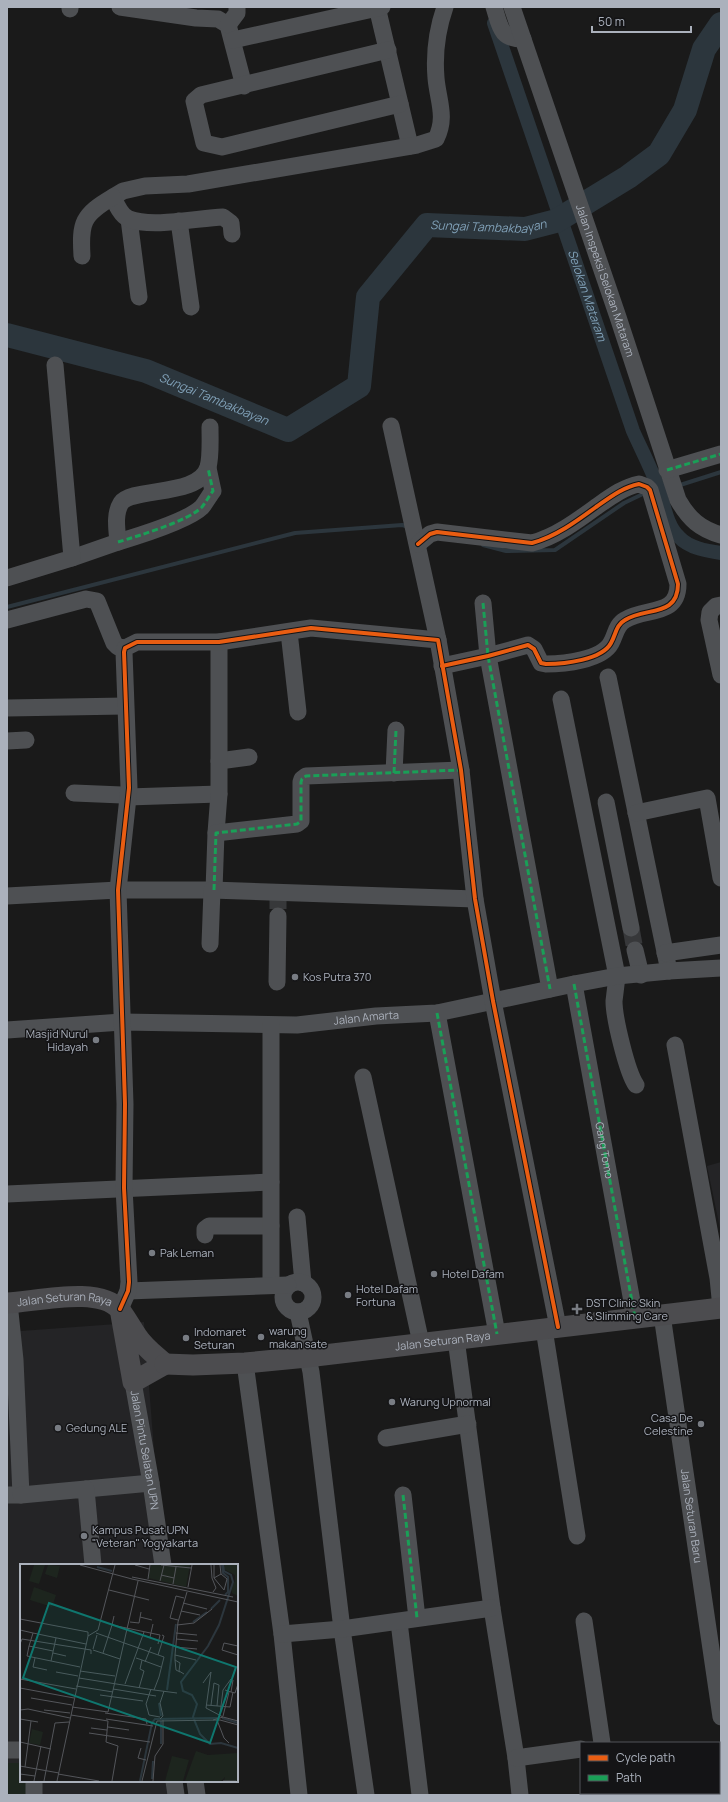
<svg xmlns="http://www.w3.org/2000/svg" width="728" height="1802" viewBox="0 0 728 1802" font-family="Manrope,sans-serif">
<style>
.built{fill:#242426}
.green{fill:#1d251e}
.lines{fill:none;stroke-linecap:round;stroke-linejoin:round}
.stream{stroke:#2c363d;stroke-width:4}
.canal{stroke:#2c363d;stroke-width:14}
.river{stroke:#2c363d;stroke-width:24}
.minor-tunnel{stroke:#37383a;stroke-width:17;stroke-dasharray:17 8;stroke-linecap:butt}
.minor{stroke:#4e5053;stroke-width:17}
.major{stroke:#4c4c4f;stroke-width:21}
.quiet{stroke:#1a9f57;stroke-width:3;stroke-dasharray:6 3;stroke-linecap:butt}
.cycleway-casing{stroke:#141416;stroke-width:6}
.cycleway{stroke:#e95d12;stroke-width:4}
.poi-dot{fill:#787c83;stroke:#141416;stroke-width:1.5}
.labels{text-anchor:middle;stroke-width:3;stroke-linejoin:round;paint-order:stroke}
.street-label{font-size:11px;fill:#abb1bc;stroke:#141416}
.poi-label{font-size:11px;fill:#abb1bc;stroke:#141416;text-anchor:start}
.water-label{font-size:12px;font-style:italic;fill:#81a1b8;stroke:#141416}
.inset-river{fill:none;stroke:#2c363d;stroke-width:2}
.inset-road{fill:none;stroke:#54565b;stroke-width:1}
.view{fill:#0f766e;fill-opacity:0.15;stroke:#0f766e;stroke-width:2}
.inset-edge{fill:none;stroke:#abb1bc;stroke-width:2}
</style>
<rect width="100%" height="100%" fill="#1a1a1a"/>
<g class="built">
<path d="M721 1162V1233L707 1166Z"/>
<path d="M144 1322 163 1565H21V1781H181L182 1795H7V1332Z"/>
</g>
<path class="green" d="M7 1763H21V1781H28V1795H7Z"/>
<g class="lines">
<g class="stream">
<path d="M677 486 721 472"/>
<path d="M653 489 658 487 670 486"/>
<path d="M483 545 506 551 555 550 624 503 647 492"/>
<path d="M7 607 295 533 402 525 409 527"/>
</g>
<path class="canal" id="s1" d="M494 23 633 431C641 449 651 468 658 487 664 503 666 525 679 537 689 548 707 551 721 553"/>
<path class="river" id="s2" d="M7 335 146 371 288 430 359 386 368 297 427 225 525 229 556 221 628 177 659 154 685 110 704 49 721 24"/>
<g class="minor-tunnel">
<path d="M278 892V916"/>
<path d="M631 928 635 950"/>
</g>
<g class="minor">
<path d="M70 7V9"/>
<path d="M120 7 196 18 218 19 228 25 244 86"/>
<path d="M377 7 410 146"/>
<path d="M494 7C500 26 500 39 523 39"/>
<path id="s3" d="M512 7 618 317 678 500C689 519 700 529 721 535"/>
<path d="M228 25 237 13V7"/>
<path d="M233 40 382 7"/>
<path d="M388 50 201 95 194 101 204 143 222 147 400 104"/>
<path d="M129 219 139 297"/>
<path d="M179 221 191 307"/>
<path d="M232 234 231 223 223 217C198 218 152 228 129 219 121 216 116 204 113 197L123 191 145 186 188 184 417 145 436 139C447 117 438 101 436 78 434 54 437 30 445 7"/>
<path d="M82 256C80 223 82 215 113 197"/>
<path d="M391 426 438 640"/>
<path d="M667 470 721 454"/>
<path d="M118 542C138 536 188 521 202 507 206 502 209 496 213 491L208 468"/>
<path d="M418 544 430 534 437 532 532 543C555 537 577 521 596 507 609 498 623 487 639 484L647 487 650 490 678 584C678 617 646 607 625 620 616 625 616 634 611 643 602 660 564 664 546 664L541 663 534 649 528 645 488 656 442 666"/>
<path d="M72 558 118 542C117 530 114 514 121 503 132 487 200 497 208 467 211 457 210 439 210 427"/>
<path d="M7 578 72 558 55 365"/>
<path d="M483 603 488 656 550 989"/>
<path d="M721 605 716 606 710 612 709 620 721 675"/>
<path d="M7 620 86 599 97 601 114 643 118 647 125 648"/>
<path d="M289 632 298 712"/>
<path d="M608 677 669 971"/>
<path d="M561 699 617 976C616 985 615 993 614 1001 614 1018 627 1072 636 1085"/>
<path d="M7 708 125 706"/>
<path d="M7 741 26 740"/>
<path d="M219 761 249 757"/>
<path d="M394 773 396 730"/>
<path d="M74 793 122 795 128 797 219 794"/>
<path d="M606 802 631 928"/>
<path d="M636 813 707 798 721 878"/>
<path d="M216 833 219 794V642"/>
<path d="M214 890 216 833 297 824 301 821V782L302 779 306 776 461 770"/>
<path d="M7 896 118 890H212L475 899"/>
<path d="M210 944 212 890"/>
<path d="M635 950 641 975"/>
<path d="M665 953 721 945"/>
<path d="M277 982 278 916"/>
<path d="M574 984 635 1318"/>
<path d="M437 1013 497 1334"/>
<path id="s4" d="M7 1030 122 1022 297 1025 376 1016 437 1013 574 984 617 976 669 971 721 968"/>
<path d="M675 1045 718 1278 721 1308"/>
<path d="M363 1077 421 1343"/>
<path d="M7 1194 271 1182"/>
<path d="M297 1217 303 1283"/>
<path d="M205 1235V1229L209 1226H271"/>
<circle cx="298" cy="1297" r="15"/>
<path d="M271 1285V1025"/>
<path d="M128 1291 288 1285"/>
<path d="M120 1309 128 1291 129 1282 124 1188 125 1104 118 890 129 788 124 652 125 648 137 642H219L311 628 438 640 461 770 475 899 493 1001 558 1327"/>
<path d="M298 1312 311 1372 342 1629 366 1795"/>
<path id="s5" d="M662 1315 721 1717"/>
<path d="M544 1329 577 1536"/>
<path d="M456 1339 492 1608 516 1758 520 1795"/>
<path d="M245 1363 282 1634 299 1795"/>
<path id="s6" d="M133 1382 151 1483 163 1565"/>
<path d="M386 1438 468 1424"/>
<path d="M86 1489 151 1483"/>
<path d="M7 1495H21L15 1360 9 1303"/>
<path d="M21 1495 86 1489 93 1565"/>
<path d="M403 1495 417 1618"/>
<path d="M584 1621 602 1743"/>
<path d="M399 1622 420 1795"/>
<path d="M282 1634 342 1629 492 1608"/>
<path d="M7 1750H21"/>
<path d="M516 1758 581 1749"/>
<path d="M34 1781V1795"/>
<path d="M174 1781 176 1795"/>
<path d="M195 1781 197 1795"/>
</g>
<g class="major">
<path id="s7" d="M7 1303C35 1302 100 1285 120 1310 126 1318 131 1327 137 1336 144 1347 155 1355 165 1364L133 1382 120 1309"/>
<path id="s8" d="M165 1364 193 1365 245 1363 307 1357 721 1308"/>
</g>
<g class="quiet">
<path d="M667 470 721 454"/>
<path d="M118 542C138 536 188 521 202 507 206 502 209 496 213 491L208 468"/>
<path d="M483 603 488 656 550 989"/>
<path d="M394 773 396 730"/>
<path d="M214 890 216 833 297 824 301 821V782L302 779 306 776 461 770"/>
<path id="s9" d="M574 984 635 1318"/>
<path d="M437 1013 497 1334"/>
<path d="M403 1495 417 1618"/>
</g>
<g class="cycleway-casing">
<g id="cycleway">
<path d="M418 544 430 534 437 532 532 543C555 537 577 521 596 507 609 498 623 487 639 484L647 487 650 490 678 584C678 617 646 607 625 620 616 625 616 634 611 643 602 660 564 664 546 664L541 663 534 649 528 645 488 656 442 666"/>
<path d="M120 1309 128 1291 129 1282 124 1188 125 1104 118 890 129 788 124 652 125 648 137 642H219L311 628 438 640 461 770 475 899 493 1001 558 1327"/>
</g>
</g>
<use href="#cycleway" class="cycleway"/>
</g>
<g class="poi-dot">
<circle cx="295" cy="977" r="4"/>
<circle cx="96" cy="1040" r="4"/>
<circle cx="152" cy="1253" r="4"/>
<circle cx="434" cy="1274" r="4"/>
<circle cx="348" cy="1295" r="4"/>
<path d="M575 1303h4v4h4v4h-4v4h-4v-4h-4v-4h4z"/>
<circle cx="261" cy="1337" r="4"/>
<circle cx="186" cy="1338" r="4"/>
<circle cx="392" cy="1402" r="4"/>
<circle cx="701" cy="1424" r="4"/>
<circle cx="58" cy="1428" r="4"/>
<circle cx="84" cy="1536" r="4"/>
</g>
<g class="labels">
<g class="street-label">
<text dy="4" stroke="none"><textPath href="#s3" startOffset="289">Jalan Inspeksi Selokan Mataram</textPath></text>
<text dy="4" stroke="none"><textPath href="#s4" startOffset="360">Jalan Amarta</textPath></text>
<text dy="4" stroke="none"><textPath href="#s9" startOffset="169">Gang Tomo</textPath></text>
<text dy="4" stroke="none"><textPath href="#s7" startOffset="58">Jalan Seturan Raya</textPath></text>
<text dy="4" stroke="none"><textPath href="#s8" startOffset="279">Jalan Seturan Raya</textPath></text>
<text dy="4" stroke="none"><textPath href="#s6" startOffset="69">Jalan Pintu Selatan UPN</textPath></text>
<text dy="4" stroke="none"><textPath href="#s5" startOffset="203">Jalan Seturan Baru</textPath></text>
</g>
<g class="poi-label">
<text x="303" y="981">Kos Putra 370</text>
<text x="88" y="1038" text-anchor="end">Masjid Nurul<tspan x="88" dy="13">Hidayah</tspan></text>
<text x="160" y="1257">Pak Leman</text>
<text x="442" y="1278">Hotel Dafam</text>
<text x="356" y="1293">Hotel Dafam<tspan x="356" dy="13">Fortuna</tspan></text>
<text x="586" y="1307">DST Clinic Skin<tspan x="586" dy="13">&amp; Slimming Care</tspan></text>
<text x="269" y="1335">warung<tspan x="269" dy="13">makan sate</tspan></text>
<text x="194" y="1336">Indomaret<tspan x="194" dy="13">Seturan</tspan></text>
<text x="400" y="1406">Warung Upnormal</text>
<text x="693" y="1422" text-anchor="end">Casa De<tspan x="693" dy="13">Celestine</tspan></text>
<text x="66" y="1432">Gedung ALE</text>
<text x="92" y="1534">Kampus Pusat UPN<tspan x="92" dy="13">"Veteran" Yogyakarta</tspan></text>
</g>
<g class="water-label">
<text dy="4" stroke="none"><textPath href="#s2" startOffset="625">Sungai Tambakbayan</textPath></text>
<text dy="4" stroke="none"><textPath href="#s1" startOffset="288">Selokan Mataram</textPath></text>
<text dy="4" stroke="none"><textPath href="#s2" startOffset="217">Sungai Tambakbayan</textPath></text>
</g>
</g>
<g transform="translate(20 1564)">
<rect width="218" height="218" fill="#1a1a1a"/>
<path d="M14 1H25L19 20 9 17ZM28 1 40 2 37 14 25 10ZM131 1H170L166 23 128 14ZM204 1H218V32L212 29 211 24 215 17V11L204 5ZM14 23 36 31 32 43 10 36ZM12 165 23 168 20 181 9 179ZM176 187 188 191 218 189V217H204L205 213 201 217H165ZM152 192 169 196 163 217H145Z" fill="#1d251e"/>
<path class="inset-river" d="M202 1 203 9 208 13V28L205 31M203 1 204 7 211 11 213 18 199 61 188 82 161 118 163 127 172 131 177 140 173 153 180 170 190 180 201 179 218 184M77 3 92 7M191 45 200 36M173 58 187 48M147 126 156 60M139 139 141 152M202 154 218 159M141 157V180M132 215 133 197M120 217 132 159 135 155 198 154"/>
<path class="inset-road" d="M60 1 112 15 218 38M115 1 129 5M141 1 171 4M191 1 192 14 196 24 193 28M194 1V14L204 26 207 15 201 10M141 11 154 14M112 13 213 33M194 14 201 10 200 1M128 15 130 1M140 17 144 1M153 20 156 3M168 23 172 1M89 26 129 36M167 28 158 58 155 91 176 96M163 39 187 45M161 47 180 51M94 52 92 61 140 71 138 80M120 53 132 56M0 55 68 68M158 56 150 54 156 32 164 34M110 58 119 59 121 48M157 61 174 59 192 45M0 66 13 69M68 68V72L78 66 95 1M156 69 177 71M130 73 133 60M156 75 178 77M0 80 2 75 71 86V90M9 82 13 69 66 80M218 82 204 79 202 86 218 91M155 83 177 85M73 85 77 71M73 86 100 95M33 87 9 82 7 92 60 103M33 89 46 92M83 89 92 61M138 91 144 72 142 71M155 91V96L160 99 159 107 164 110M15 94 13 103 27 106M116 94 122 96 120 105 124 107 119 124M122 96 141 103M155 96 156 106 160 108M31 97 36 74M125 98 131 83M60 107 95 112M36 108 58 112M59 114 134 126 139 113 144 93 76 69M0 115 56 125M183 119 191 108 186 144 203 153M105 120 124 68M56 122 93 128M0 124 54 134M93 125 136 132M131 125 126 140 129 151 140 153M134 126 157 129M205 126 211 128 213 116M211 128 215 129 218 120M80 131 123 137M11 134 52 141M186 141 210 143 213 128M191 141 194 119 199 121 197 142M52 143 88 148 118 17M0 146 8 145 50 154M24 146 50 149M85 149 126 155 127 160M200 150 203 126 211 115M51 151 88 157 86 178 98 182 92 217M203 152 209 128M0 155 18 158M86 155 133 162M140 155 143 152 140 139 144 127M193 156 203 153 218 157M197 156 204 174 209 179M88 163 109 166M71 164 87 166M69 169 130 178M0 178 31 185M121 184 118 194 126 196M0 202 39 209M5 203 11 157M0 210 15 212M38 210 79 217M14 217 21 182M24 217 35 159 49 158M37 217 68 72M122 217 137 157 200 156 218 161M133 217 135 192 143 180V156M203 217H216"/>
<path class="view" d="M29 39 216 103 190 179 3 114Z"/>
<rect width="218" height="218" class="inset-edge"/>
</g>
<rect width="728" height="1802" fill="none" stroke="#abb1bc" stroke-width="16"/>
<rect x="580" y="1742" width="140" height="52" fill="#141416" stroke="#505358"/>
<rect x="588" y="1755" width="20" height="6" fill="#e95d12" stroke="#505358"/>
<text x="616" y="1762" font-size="12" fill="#abb1bc">Cycle path</text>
<rect x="588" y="1775" width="20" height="6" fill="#1a9f57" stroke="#505358"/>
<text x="616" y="1782" font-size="12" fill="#abb1bc">Path</text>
<path d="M592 26v6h99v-6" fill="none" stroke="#abb1bc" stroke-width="2"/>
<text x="598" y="26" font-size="12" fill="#abb1bc" stroke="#141416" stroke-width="3" paint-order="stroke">50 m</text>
</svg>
